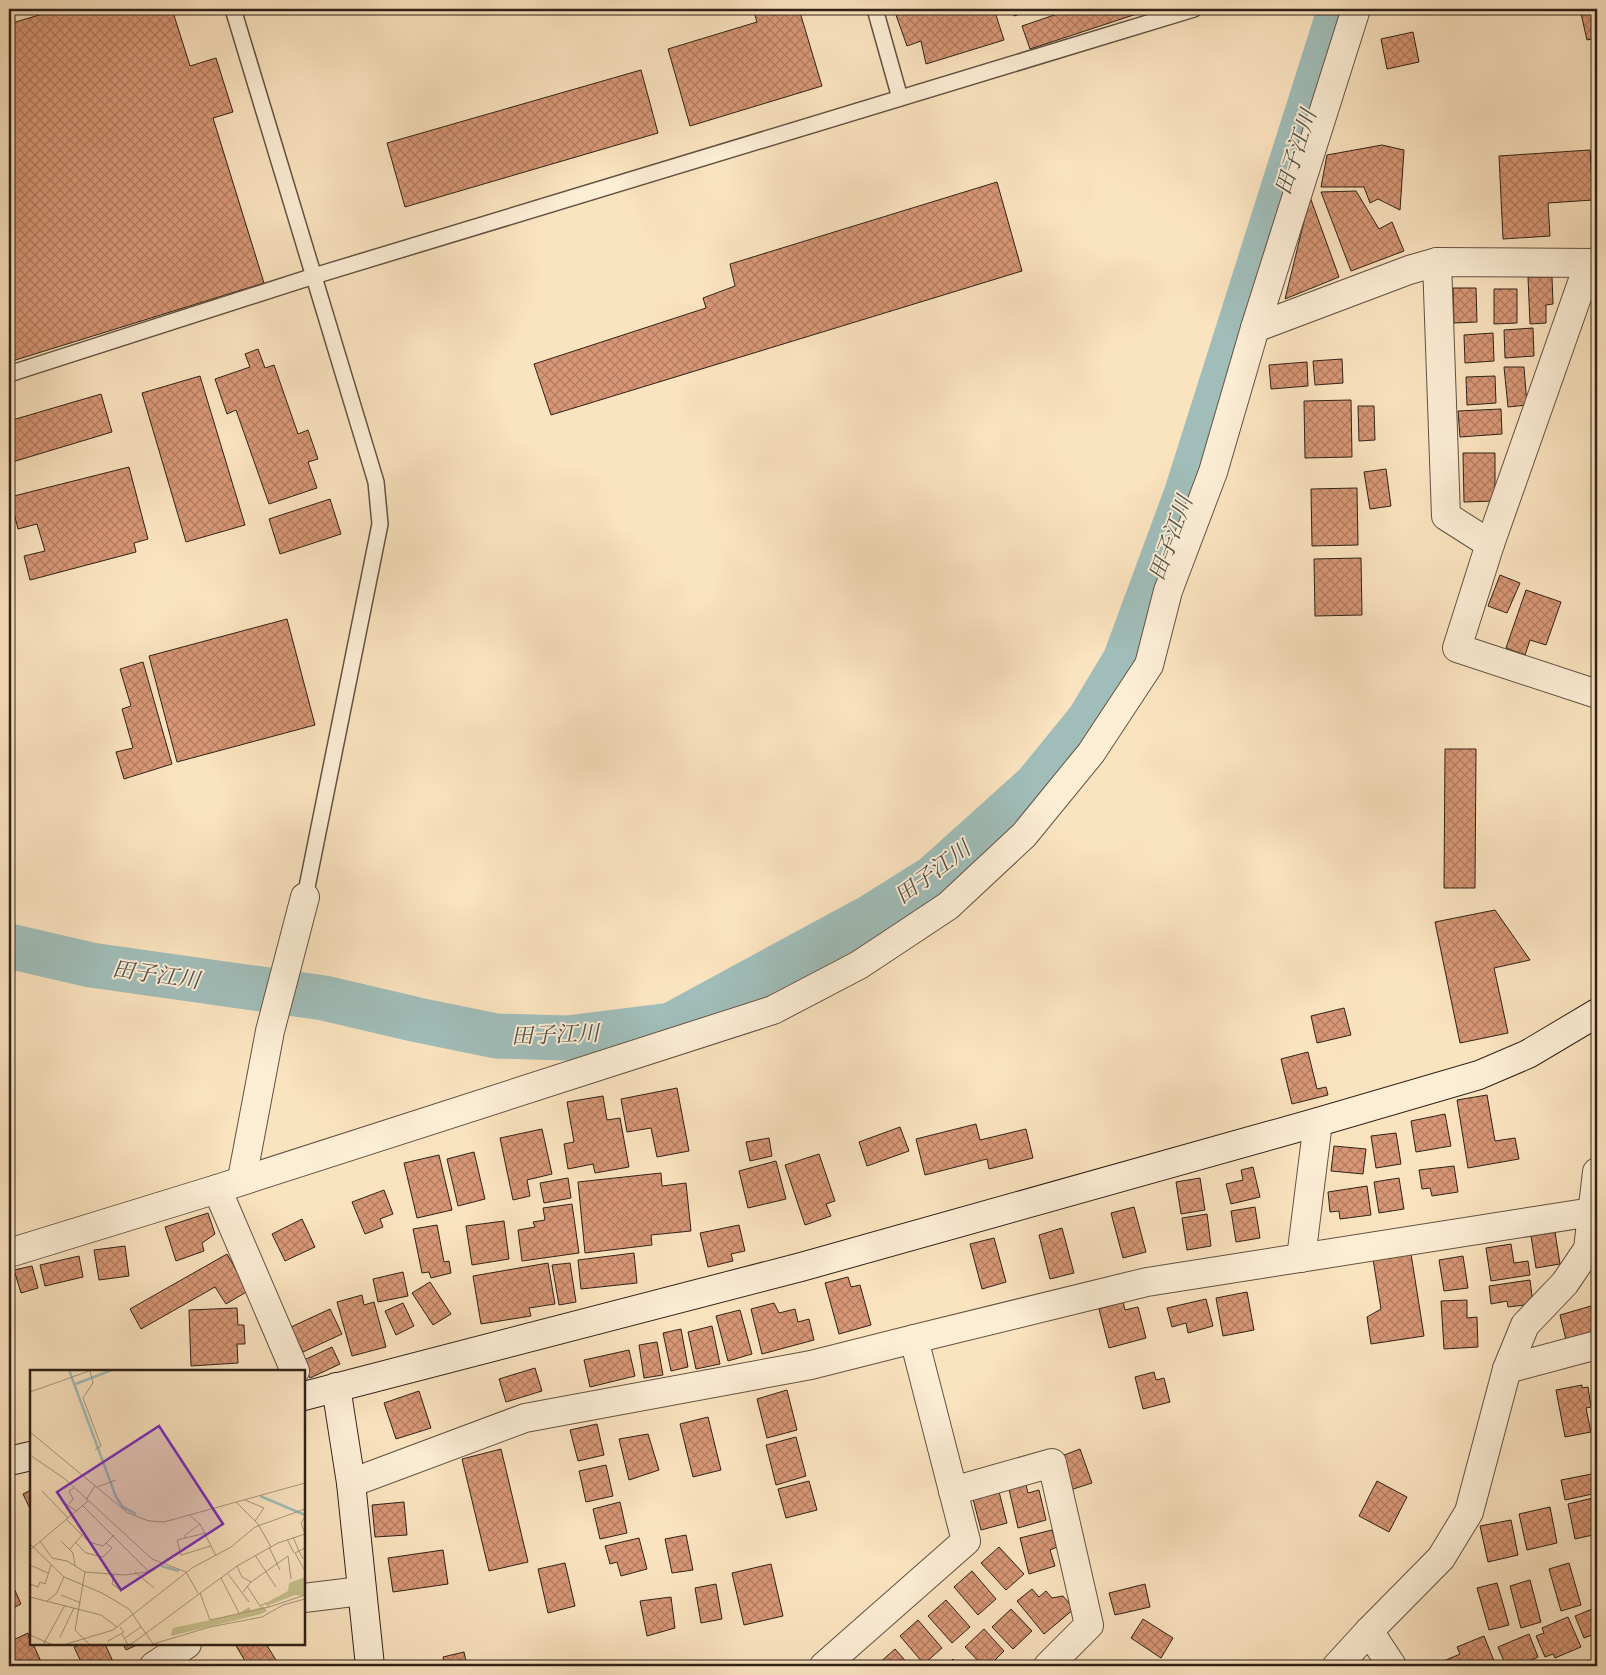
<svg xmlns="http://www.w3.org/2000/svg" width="1606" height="1675" viewBox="0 0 1606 1675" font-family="Cardo,'Noto Serif JP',serif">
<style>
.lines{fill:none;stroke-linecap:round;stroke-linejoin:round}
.river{stroke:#a0bdb9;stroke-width:45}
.building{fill:url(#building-cross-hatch);stroke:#302218}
.lane-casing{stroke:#625242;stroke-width:18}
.street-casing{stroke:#625242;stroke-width:30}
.secondary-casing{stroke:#302218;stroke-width:30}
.lane{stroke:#fcedd5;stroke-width:15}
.street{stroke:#fcedd5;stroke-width:28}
.secondary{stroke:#fcedd5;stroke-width:28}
.labels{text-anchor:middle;stroke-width:4;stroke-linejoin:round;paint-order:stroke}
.water-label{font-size:22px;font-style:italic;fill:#525048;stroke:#fcedd5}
.inset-river{fill:none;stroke:#a0bdb9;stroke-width:2.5}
.inset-road{fill:none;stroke:#a9967c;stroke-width:1}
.view{fill:#7b2cbf;fill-opacity:0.15;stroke:#7b2cbf;stroke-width:2.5}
.inset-edge{fill:none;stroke:#302218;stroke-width:2.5}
</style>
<defs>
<pattern id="building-cross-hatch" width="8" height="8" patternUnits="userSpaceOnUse" patternTransform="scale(1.25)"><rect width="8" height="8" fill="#d89776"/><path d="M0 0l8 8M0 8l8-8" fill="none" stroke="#b07b60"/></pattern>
</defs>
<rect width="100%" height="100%" fill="#fae3bf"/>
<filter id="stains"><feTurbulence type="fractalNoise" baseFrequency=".004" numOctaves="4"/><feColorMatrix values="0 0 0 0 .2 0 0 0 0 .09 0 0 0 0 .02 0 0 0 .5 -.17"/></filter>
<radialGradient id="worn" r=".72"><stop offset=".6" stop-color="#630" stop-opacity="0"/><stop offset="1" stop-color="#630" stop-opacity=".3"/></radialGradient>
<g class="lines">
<path class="river" d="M9 946 91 965 324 998 418 1020 496 1036 567 1038 671 1025 872 916 934 877 1036 785 1089 720 1125 660 1186 495 1340 9"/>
</g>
<g class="building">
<path d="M59 9H172L190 66 216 58 233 112 213 118 264 283 9 362V24Z"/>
<path d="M753 9H799L822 86 690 126 668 49 757 22Z"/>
<path d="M909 9H994L1004 40 926 64 921 41 907 46 896 15Z"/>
<path d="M1012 9H1036L1014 16Z"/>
<path d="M1062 9H1152L1030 49 1022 26 1063 12Z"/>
<path d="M1580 9H1597V38L1587 40Z"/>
<path d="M1413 32 1419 62 1387 69 1381 39Z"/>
<path d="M641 70 658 133 405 207 387 143Z"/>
<path d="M1382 145 1404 150 1400 210 1378 199 1370 203 1364 187H1321L1327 155Z"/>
<path d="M1590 150 1593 200 1548 203 1550 236 1503 239 1499 156Z"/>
<path d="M997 182 1022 271 551 415 534 364 706 308 703 298 735 286 730 264Z"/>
<path d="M1356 191 1379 229 1392 222 1404 251 1351 271 1321 192Z"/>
<path d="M1310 197 1339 277 1285 299Z"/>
<path d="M1528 277H1552L1553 304 1546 305V323L1530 324Z"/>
<path d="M1453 288H1476L1477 322 1454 323Z"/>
<path d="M1494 289H1517V323L1494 324Z"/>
<path d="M1533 328 1534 356 1505 358 1504 330Z"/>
<path d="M1493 333 1494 361 1465 363 1464 335Z"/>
<path d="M258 349 265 368 274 365 298 434 308 430 318 459 308 462 317 488 269 504 236 410 227 414 215 379 250 367 245 354Z"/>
<path d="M1342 359 1343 383 1315 385 1313 361Z"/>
<path d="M1307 362 1308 386 1271 389 1269 365Z"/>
<path d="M1504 367H1524L1527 405 1508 407Z"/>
<path d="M200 376 245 525 186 542 142 393Z"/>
<path d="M1495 376 1496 403 1467 405 1466 377Z"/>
<path d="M101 394 112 432 9 463V421Z"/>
<path d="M1351 400 1352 457 1305 458 1304 401Z"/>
<path d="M1358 406H1374L1375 440 1359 441Z"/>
<path d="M1501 409 1502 434 1460 437 1458 411Z"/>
<path d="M1463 453H1495V501L1464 502Z"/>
<path d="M129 467 148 539 134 543 136 552 30 580 24 556 45 551 37 524 18 529 10 497Z"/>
<path d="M1386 469 1391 506 1370 509 1364 472Z"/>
<path d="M1357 488 1358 545 1312 546 1311 489Z"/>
<path d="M330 499 341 534 280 554 269 519Z"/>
<path d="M1361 558 1362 615 1315 616 1314 559Z"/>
<path d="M1500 575 1520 583 1507 613 1488 606Z"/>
<path d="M1526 590 1561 602 1546 645 1530 640 1525 655 1506 648Z"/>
<path d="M287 619 315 725 177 762 149 656Z"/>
<path d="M143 662 172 764 124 779 116 752 133 748 122 709 131 706 120 669Z"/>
<path d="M1445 749H1476L1475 888H1444Z"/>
<path d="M1495 910 1530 960 1494 968 1508 1033 1460 1043 1435 922Z"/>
<path d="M1344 1008 1351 1035 1317 1043 1311 1016Z"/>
<path d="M1308 1052 1317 1089 1326 1087 1328 1095 1292 1104 1281 1059Z"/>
<path d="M677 1088 689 1151 657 1157 651 1128 627 1132 621 1099Z"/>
<path d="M1487 1095 1495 1141 1515 1138 1519 1159 1468 1168 1457 1100Z"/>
<path d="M603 1096 607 1120 620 1118 629 1167 595 1173 593 1164 568 1169 564 1144 574 1142 567 1102Z"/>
<path d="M1445 1114 1451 1146 1416 1152 1411 1121Z"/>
<path d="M976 1124 980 1140 1026 1129 1033 1158 989 1169 987 1159 925 1175 916 1139Z"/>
<path d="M900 1127 909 1151 867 1166 859 1142Z"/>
<path d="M542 1129 552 1174 527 1180 530 1196 513 1200 500 1138Z"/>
<path d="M1396 1133 1401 1164 1376 1168 1371 1136Z"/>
<path d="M769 1138 772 1156 750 1161 746 1142Z"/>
<path d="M1334 1146 1366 1149 1363 1174 1331 1171Z"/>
<path d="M474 1152 485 1199 458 1206 447 1159Z"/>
<path d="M819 1154 835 1201 826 1204 831 1216 805 1225 785 1165Z"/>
<path d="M439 1155 452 1210 417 1218 404 1163Z"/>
<path d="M776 1161 786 1199 748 1208 739 1171Z"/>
<path d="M1454 1166 1458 1192 1432 1196 1430 1188 1422 1189 1419 1170Z"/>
<path d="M1253 1167 1260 1197 1231 1204 1226 1184 1243 1180 1241 1170Z"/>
<path d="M661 1173 662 1186 686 1183 691 1231 651 1235 652 1245 585 1253 578 1182Z"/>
<path d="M568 1178 571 1198 544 1203 540 1183Z"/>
<path d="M1200 1178 1205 1210 1181 1214 1176 1182Z"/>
<path d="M1399 1178 1404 1209 1379 1213 1374 1182Z"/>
<path d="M1367 1186 1371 1215 1340 1219 1339 1211 1330 1212 1328 1192Z"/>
<path d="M384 1190 393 1214 380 1219 383 1227 365 1234 352 1202Z"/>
<path d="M572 1204 579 1253 522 1261 518 1230 535 1227 533 1222 545 1220 543 1208Z"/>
<path d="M1134 1207 1146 1252 1123 1258 1111 1213Z"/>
<path d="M1255 1207 1260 1238 1236 1242 1231 1211Z"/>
<path d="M208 1213 215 1234 202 1243 204 1251 176 1261 165 1227Z"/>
<path d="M1207 1214 1211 1246 1187 1250 1182 1218Z"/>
<path d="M302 1219 315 1247 285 1261 272 1234Z"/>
<path d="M504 1221 509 1259 472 1265 466 1226Z"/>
<path d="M437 1225 444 1262 449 1261 451 1273 431 1278 429 1272 422 1273 413 1229Z"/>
<path d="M739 1225 745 1251 731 1254 733 1261 708 1267 700 1233Z"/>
<path d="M1062 1228 1074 1273 1050 1279 1039 1235Z"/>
<path d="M1555 1232 1560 1264 1536 1268 1531 1236Z"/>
<path d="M994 1238 1006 1282 982 1289 970 1244Z"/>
<path d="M1511 1244 1514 1263 1528 1261 1530 1275 1491 1281 1486 1248Z"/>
<path d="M125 1246 129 1276 99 1280 94 1250Z"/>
<path d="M634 1253 637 1283 581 1289 578 1260Z"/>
<path d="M227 1254 248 1291 226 1304 215 1287 141 1329 130 1309Z"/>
<path d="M1411 1254 1424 1336 1371 1344 1367 1317 1381 1309 1373 1259Z"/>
<path d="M79 1256 83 1277 45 1286 40 1265Z"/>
<path d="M1463 1256 1468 1288 1444 1291 1439 1260Z"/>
<path d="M548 1263 555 1304 529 1308 531 1316 481 1324 473 1276Z"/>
<path d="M570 1263 576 1302 559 1305 552 1265Z"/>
<path d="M32 1266 38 1288 21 1293 14 1270Z"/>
<path d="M403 1272 408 1296 378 1302 373 1279Z"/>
<path d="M848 1277 851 1287 860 1285 871 1325 839 1334 825 1283Z"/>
<path d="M1530 1280 1533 1304 1508 1307 1507 1301 1491 1304 1489 1286Z"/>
<path d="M1597 1280V1297L1593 1281Z"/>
<path d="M430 1282 451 1314 433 1325 412 1293Z"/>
<path d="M1247 1292 1254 1330 1223 1336 1216 1298Z"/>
<path d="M362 1295 364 1305 374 1302 386 1347 352 1356 337 1302Z"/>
<path d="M1206 1299 1213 1326 1188 1333 1186 1323 1172 1327 1167 1308Z"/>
<path d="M1467 1300V1318L1477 1317 1478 1347 1444 1349 1441 1301Z"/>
<path d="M1123 1302 1125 1310 1138 1307 1146 1338 1109 1348 1099 1309Z"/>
<path d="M403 1303 414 1326 396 1335 385 1311Z"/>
<path d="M774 1303 779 1313 795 1309 798 1322 809 1319 814 1340 762 1354 751 1309Z"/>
<path d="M1591 1306 1597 1333 1566 1340 1560 1315Z"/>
<path d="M237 1308 238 1325H244L245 1344H237L238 1363 191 1366 189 1310Z"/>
<path d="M330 1309 342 1334 303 1352 291 1327Z"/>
<path d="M740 1310 752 1354 728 1361 716 1316Z"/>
<path d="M712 1326 720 1364 696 1369 688 1332Z"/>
<path d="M681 1329 688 1367 671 1371 663 1333Z"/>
<path d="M657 1342 663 1375 644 1378 639 1345Z"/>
<path d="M332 1347 340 1364 310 1378 302 1361Z"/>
<path d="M629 1350 635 1376 590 1387 584 1360Z"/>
<path d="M535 1368 542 1391 506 1402 499 1379Z"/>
<path d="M1154 1372 1156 1380 1164 1378 1170 1402 1143 1409 1135 1377Z"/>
<path d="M1582 1385V1388L1588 1387 1591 1407 1586 1408 1591 1432 1565 1437 1556 1390Z"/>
<path d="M787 1390 797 1430 767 1438 757 1399Z"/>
<path d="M419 1391 431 1428 396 1439 384 1403Z"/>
<path d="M708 1417 721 1470 693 1477 680 1424Z"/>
<path d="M597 1424 604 1455 578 1461 570 1430Z"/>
<path d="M648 1434 659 1470 629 1480 619 1439Z"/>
<path d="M796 1437 806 1476 776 1485 766 1445Z"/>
<path d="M501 1449 528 1562 489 1571 462 1459Z"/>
<path d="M1080 1449 1092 1483 1070 1490 1059 1457Z"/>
<path d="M606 1465 613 1496 586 1502 579 1471Z"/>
<path d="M1597 1473V1493L1565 1500 1561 1480Z"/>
<path d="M809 1481 817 1510 786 1518 778 1489Z"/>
<path d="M1025 1481 1028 1493 1039 1490 1046 1520 1018 1528 1008 1485Z"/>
<path d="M1377 1481 1407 1497 1389 1532 1359 1516Z"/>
<path d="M998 1488 1007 1523 981 1530 972 1495Z"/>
<path d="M31 1490V1511L23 1494Z"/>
<path d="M1597 1497V1534L1575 1539 1568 1504Z"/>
<path d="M404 1502 407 1535 375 1537 372 1505Z"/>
<path d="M620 1502 627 1533 600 1539 593 1509Z"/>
<path d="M1550 1507 1557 1543 1527 1550 1519 1514Z"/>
<path d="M1511 1520 1518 1555 1488 1562 1480 1526Z"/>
<path d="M1052 1530 1057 1547 1050 1550 1055 1566 1029 1574 1020 1538Z"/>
<path d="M686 1535 693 1570 672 1573 665 1539Z"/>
<path d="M639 1538 647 1569 621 1576 617 1562 610 1564 605 1546Z"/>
<path d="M999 1547 1024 1574 1006 1590 981 1563Z"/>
<path d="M443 1550 448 1584 393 1592 388 1558Z"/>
<path d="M565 1563 575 1606 548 1613 538 1569Z"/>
<path d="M1569 1563 1581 1605 1561 1611 1549 1569Z"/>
<path d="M771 1564 783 1616 744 1625 732 1573Z"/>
<path d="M972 1571 996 1599 978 1615 954 1587Z"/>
<path d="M9 1577 21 1604 9 1610Z"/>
<path d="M1530 1580 1541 1622 1521 1628 1510 1586Z"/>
<path d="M1497 1583 1509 1625 1489 1630 1477 1588Z"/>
<path d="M716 1584 722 1619 701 1623 695 1588Z"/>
<path d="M1145 1584 1150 1607 1115 1615 1109 1593Z"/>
<path d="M1032 1589 1039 1597 1046 1591 1052 1598 1063 1596 1074 1609 1044 1634 1017 1601Z"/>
<path d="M671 1597 675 1628 647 1636 640 1601Z"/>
<path d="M946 1600 970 1627 952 1643 928 1616Z"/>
<path d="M1597 1607V1633L1584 1638 1575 1616Z"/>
<path d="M1011 1609 1032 1631 1013 1649 992 1627Z"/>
<path d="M1568 1617 1581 1647 1555 1658 1553 1654 1545 1657 1536 1636 1544 1633 1542 1628Z"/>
<path d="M1143 1619 1173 1638 1161 1658 1131 1638Z"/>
<path d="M918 1620 942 1648 924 1664 900 1636Z"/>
<path d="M984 1629 1004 1651 989 1666H983L965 1647Z"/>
<path d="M28 1633 31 1644H33L43 1666H11L9 1662V1642Z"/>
<path d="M1529 1634 1538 1657 1517 1666H1506L1498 1647Z"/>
<path d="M1484 1636 1496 1666H1438L1437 1664 1460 1654 1457 1647Z"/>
<path d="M82 1644H105L115 1666H83L74 1647Z"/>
<path d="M123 1644H139L126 1650Z"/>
<path d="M235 1644H266L276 1660 265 1666H248Z"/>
<path d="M895 1649 910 1666H878L877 1665Z"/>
<path d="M464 1652 467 1666H445L443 1657Z"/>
<path d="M953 1659 960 1666H946Z"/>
</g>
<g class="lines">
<g class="lane-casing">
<g id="lane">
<path d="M233 9 376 482 380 524 305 897"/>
<path d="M875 9 900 98"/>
<path d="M9 374 314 276 1194 9"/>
</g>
</g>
<g class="street-casing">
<g id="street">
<path d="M1437 262 1446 516 1490 544"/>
<path d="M1589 263 1490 544 1457 648 1597 694"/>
<path d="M1255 328 1409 270 1437 262 1597 263"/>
<path d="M242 1179 270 1031 305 897"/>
<path d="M217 1189 295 1371"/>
<path d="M9 1253 217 1189 773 1010 859 965 948 906 1024 835 1091 753 1149 665 1168 591 1213 472 1255 328 1356 9"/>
<path d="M1301 1258 1318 1122"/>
<path d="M1507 1369 1597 1345"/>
<path d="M351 1483 525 1418 811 1365 914 1339 1147 1282 1592 1212"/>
<path d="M953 1491 1052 1463 1089 1625 1048 1666"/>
<path d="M304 1598 361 1591"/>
<path d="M1369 1631 1392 1666"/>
<path d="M154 1666 187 1644"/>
<path d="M824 1666 966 1541 914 1339"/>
<path d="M1337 1666 1369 1631 1441 1558 1469 1512 1507 1369 1525 1325 1565 1283 1588 1249 1597 1172"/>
</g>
</g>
<g class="secondary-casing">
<g id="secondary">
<path d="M336 1387 351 1483 370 1666"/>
<path d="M304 1396 801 1267 1318 1122 1479 1075 1528 1054 1597 1013"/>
<path d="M9 1461 31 1456"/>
</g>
</g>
<use href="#lane" class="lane"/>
<use href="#street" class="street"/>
<use href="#secondary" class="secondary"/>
</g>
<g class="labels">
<g class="water-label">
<text transform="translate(1295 152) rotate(-72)" y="8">田子江川</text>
<text transform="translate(1170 538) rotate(-70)" y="8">田子江川</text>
<text transform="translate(932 872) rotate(-37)" y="8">田子江川</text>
<text transform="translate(156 974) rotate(8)" y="8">田子江川</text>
<text transform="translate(555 1034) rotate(-2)" y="8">田子江川</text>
</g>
</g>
<g transform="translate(30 1370)">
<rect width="275" height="275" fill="#fae3bf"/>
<path d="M275 207V226L265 225 239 235 236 233 258 221 259 213ZM233 236 237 241 231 244 141 266 143 258 208 244 219 237 221 241Z" fill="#c6c18d"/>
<path class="inset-river" d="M39 0 86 127 93 137 106 144M43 15 82 0M230 126 275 145M131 196 149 201"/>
<path class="inset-road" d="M60 1 63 13 53 28 71 76 65 80M0 22 62 0M0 62 98 143 119 151 134 152 275 113M0 85 35 109 122 189 156 202 168 223M67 117 86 110M12 121 38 148M31 130 46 141M56 130 65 116M215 130 234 138 225 151M206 132 228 154 241 177M39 134 43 129 39 121 44 118M53 136 118 201M159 145 170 154 186 186M275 147 271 153 275 164M36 149 59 172 73 176 84 165M176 163 147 170 151 185 181 176M263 167 269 181 265 183 275 201M155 168V165L170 154M257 169 264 183M10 171 22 188 37 191 55 202 95 205 116 202 132 194M31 171 43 183 45 196M46 173 56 183 73 187 82 178 76 173M0 174 34 207 72 223 99 239 123 274 180 257 232 247 253 235 275 229M239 177 250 200M40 179 52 165M0 180 58 131M225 185 246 217M273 189 269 181 275 178M0 195 18 203M207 196 212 207 221 212M55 202 45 260 60 275M105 202 124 218M84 204 82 214 92 221M198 204 219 232M191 208 209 243M0 214 8 217 10 212 15 214 21 195M217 216 230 236 236 233 239 237 275 225M213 222 221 212 258 186 261 209M170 223 180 250 239 237M31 225 51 233M0 227 71 245 87 257M17 231 26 224 34 207M92 264 98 275 104 272 207 196 248 173 275 164M0 265 23 275M30 267 44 238M95 268 111 257M78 271 94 262 90 257M13 275 35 235M33 275 83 260 162 198 201 177 225 157 275 139"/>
<path class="view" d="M129 56 193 154 91 220 27 122Z"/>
<rect width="275" height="275" class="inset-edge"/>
</g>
<rect width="1606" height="1675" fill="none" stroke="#fae3bf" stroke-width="30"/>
<rect x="10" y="10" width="1586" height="1655" fill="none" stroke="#302218" stroke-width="2.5"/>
<rect x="15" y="15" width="1576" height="1645" fill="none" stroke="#302218"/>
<rect width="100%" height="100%" filter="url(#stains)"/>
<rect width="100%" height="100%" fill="url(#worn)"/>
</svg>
